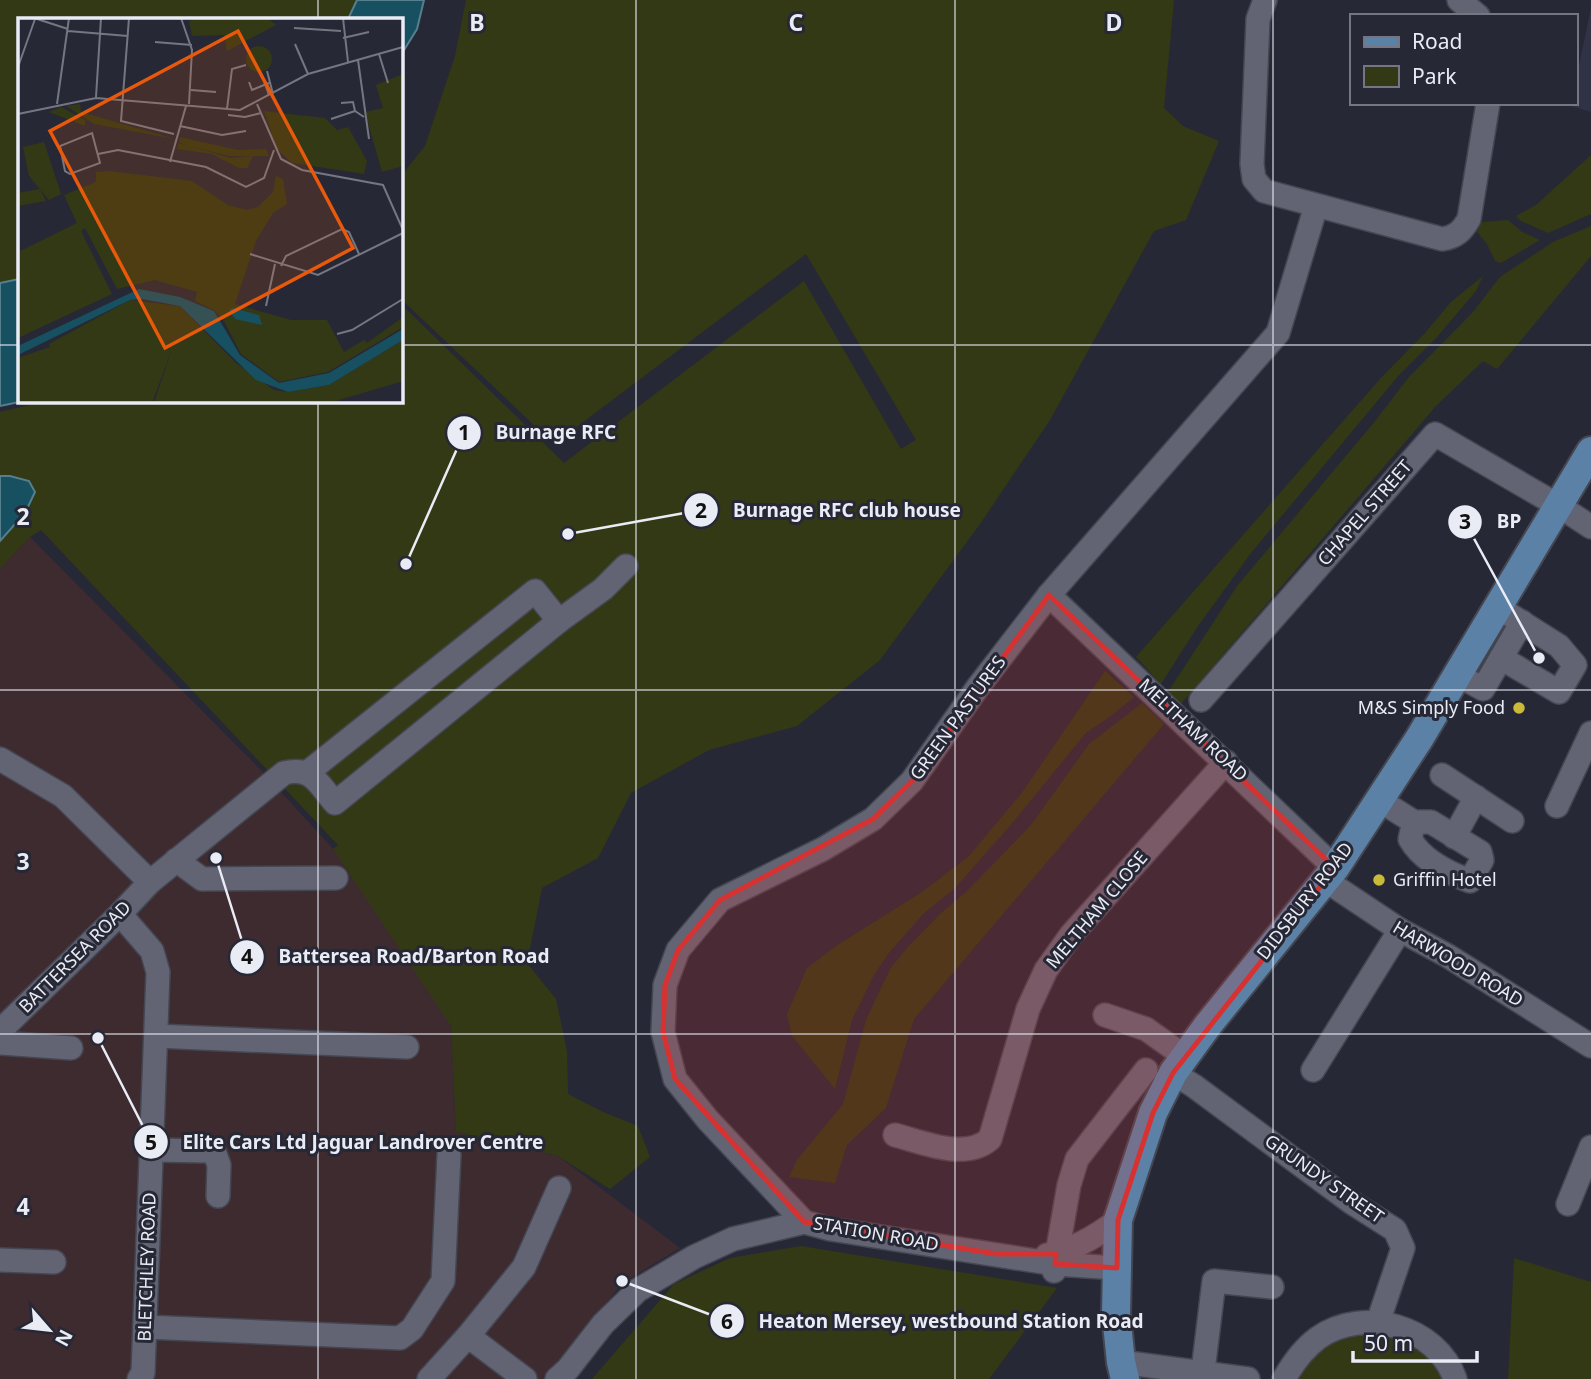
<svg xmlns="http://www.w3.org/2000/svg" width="1591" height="1379" viewBox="0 0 1591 1379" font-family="'Noto Sans',sans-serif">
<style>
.built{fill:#303245}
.industrial{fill:#3e2b30}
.green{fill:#333914}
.water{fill:#175061;stroke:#567f8d;stroke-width:2}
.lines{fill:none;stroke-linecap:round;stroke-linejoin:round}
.minor-casing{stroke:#444651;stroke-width:26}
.major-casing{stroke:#444651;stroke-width:32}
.minor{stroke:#626474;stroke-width:23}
.major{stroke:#5b82a6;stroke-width:28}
.marked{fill:#d73232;fill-opacity:0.2;stroke:#d73232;stroke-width:5;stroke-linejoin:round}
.grid{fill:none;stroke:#eaecf5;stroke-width:2;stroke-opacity:0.55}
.poi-dot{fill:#caba3a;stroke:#272836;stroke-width:2.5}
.labels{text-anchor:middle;stroke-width:6;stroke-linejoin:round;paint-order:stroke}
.street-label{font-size:18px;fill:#eaecf5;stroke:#272836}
.poi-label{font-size:18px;fill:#eaecf5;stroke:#272836;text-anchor:end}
.inset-road{fill:none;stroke:#757682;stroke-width:2}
.view{fill:#e8590c;fill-opacity:0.15;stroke:#e8590c;stroke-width:3.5}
.inset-edge{fill:none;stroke:#eaecf5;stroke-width:3.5}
.grid-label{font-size:23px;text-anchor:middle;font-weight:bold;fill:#eaecf5;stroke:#272836;stroke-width:6;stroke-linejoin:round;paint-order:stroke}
.leader{fill:none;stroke:#eaecf5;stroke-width:2.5}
.callout-dot{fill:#eaecf5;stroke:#272836;stroke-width:2.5}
.mark-label{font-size:21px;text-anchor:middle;font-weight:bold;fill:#111}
.callout-label{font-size:19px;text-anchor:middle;font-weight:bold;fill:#eaecf5;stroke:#272836;stroke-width:6;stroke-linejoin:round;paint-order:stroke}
</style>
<rect width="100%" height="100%" fill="#272836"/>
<path class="built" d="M1591 8V112L1571 106V103H1575V84Z"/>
<path class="industrial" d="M30 537 257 766 384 904 451 1026 456 1132 558 1156 680 1248 621 1284 549 1379H0V569Z"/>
<g class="green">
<path d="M0 0H357L348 19H19V279L0 283Z"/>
<path d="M466 0H1174L1164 108 1183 126 1219 141 1186 220 1154 231 1050 420 980 524 880 660 797 726 709 750 631 793 598 858 542 888 527 963 556 999 567 1051 568 1094 603 1112 638 1126 650 1157 610 1189 558 1156 456 1132 451 1026 333 849 338 845 41 530 30 537 0 569V412L47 401H401V304L564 463 804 281 901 449 916 440 806 254 554 444 401 299V176L425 146 455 56Z"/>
<path d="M1591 155V214L1548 233 1521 221 1516 216 1536 205Z"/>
<path d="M1508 220 1522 232 1540 240 1501 263 1495 261 1487 244 1477 232 1482 222Z"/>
<path d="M1591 226V256L1497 369 1483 361 1436 406 1181 704 1168 692 1237 586 1376 420 1409 377 1473 312 1500 277 1553 242Z"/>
<path d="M1483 276 1476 291 1437 337 1399 375 1251 553 1198 626 1161 684 1136 657 1380 379 1425 333 1451 302Z"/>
<path d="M1105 671 1134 697 1111 716 1086 733 1009 827 955 888 923 914 888 954 874 975 852 1020 835 1089 792 1036 787 1014 807 968 836 946 922 892 968 857 1021 794Z"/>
<path d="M1142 703 1164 724 914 1019 886 1108 847 1145 835 1183 789 1177 797 1160 843 1104 866 1020 890 969 907 948 940 914 966 892 1031 825 1089 744Z"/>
<path d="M801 1246 1057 1288 989 1379H592L674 1284 730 1258Z"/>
<path d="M1514 1258 1591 1282V1379H1508Z"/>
<path d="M1353 1332C1400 1332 1418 1341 1445 1379H1292L1328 1341Z"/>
</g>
<g class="water">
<path d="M357 0H424L417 29 401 55V19H348Z"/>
<path d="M19 279V401H24L0 406V283Z"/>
<path d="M0 476H10L29 481 35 492 25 513 0 541Z"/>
</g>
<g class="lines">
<g class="minor-casing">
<g id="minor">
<path d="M1265 0 1258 19 1252 164 1254 179 1264 191 1442 239C1456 237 1462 231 1469 219L1488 103"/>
<path d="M1459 0 1478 16"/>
<path d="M1049 595 1335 868"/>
<path d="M559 621 603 589 626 566"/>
<path d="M1501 658 1522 622"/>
<path d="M1458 675 1483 689 1501 658 1559 692 1575 665 1559 646 1499 608"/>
<path d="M1201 700 1435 434 1559 506 1591 527"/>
<path d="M0 759 63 796 150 882"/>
<path d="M1442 775 1512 821"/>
<path d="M1379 800 1414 822H1431L1480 852 1482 860 1470 881C1448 873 1422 860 1410 839L1414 822"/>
<path d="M1557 806 1591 733"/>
<path d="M1454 837 1476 797"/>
<path d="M176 860 202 879 336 878"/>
<path d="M1325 880 1400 930 1448 956 1591 1046"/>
<path d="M120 914 152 951 158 972 143 1373 139 1379"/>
<path d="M1105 1015 1146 1029 1184 1056"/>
<path d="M0 1031 120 914 150 882 284 773C313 766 318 784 335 803L559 621 535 591 308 772"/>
<path d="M156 1036 407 1047"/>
<path d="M0 1043 71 1048"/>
<path d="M1313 1070 1400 930"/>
<path d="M1173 1073 1194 1086 1351 1202 1395 1230 1403 1248 1378 1322"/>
<path d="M895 1135C922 1142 965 1161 990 1139L1028 1009 1046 970 1071 935 1226 762"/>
<path d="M152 1150 208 1151 215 1154 219 1165 218 1196"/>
<path d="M1568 1204 1591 1147"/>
<path d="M804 1222 708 1120 675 1079 663 1032 665 985 678 950 720 900 823 849 873 819 912 781 978 687 1049 595 1278 333 1316 206"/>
<path d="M1047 1255C1074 1250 1097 1236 1118 1220"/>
<path d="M0 1260 54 1262"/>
<path d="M1054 1271 1069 1185 1077 1159 1146 1070"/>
<path d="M145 1327 400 1338 412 1329 443 1281 449 1155"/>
<path d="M468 1336 524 1267 559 1188"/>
<path d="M1121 1362 1248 1379"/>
<path d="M429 1379 468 1336 525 1379"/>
<path d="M557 1379 568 1369 603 1324 638 1290 694 1257 733 1239 804 1222 830 1229 1055 1264 1117 1268"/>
<path d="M1202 1379 1214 1281 1272 1287"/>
<path d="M1284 1379C1293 1363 1303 1349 1318 1338 1363 1306 1437 1326 1455 1379"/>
</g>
</g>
<g class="major-casing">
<path id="major" d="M1125 1379 1121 1362 1116 1314 1118 1220 1153 1113 1173 1073 1208 1025 1335 868 1419 739 1591 451"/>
</g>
<use href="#minor" class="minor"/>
<use href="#major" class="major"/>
</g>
<path class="marked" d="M1049 595 1335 868 1173 1073 1153 1113 1118 1220 1117 1268 1055 1264 1056 1254H996L804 1222 675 1079 663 1032 665 985 678 950 720 900 873 819 912 781Z"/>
<path class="grid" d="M318 0V19M636 0V1379M955 0V1379M1273 0V1379M0 345H19M401 345H1591M318 401V1379M0 690H1591M0 1034H1591"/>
<g class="poi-dot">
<circle cx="1519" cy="708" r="7"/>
<circle cx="1379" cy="880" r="7"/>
</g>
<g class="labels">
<g class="street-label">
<text transform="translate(1365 513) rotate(-49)" y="6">CHAPEL STREET</text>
<text transform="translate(958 718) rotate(-54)" y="6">GREEN PASTURES</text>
<text transform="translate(1193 730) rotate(43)" y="6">MELTHAM ROAD</text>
<text transform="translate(1305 901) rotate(-52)" y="6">DIDSBURY ROAD</text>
<text transform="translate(1097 910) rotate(-50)" y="6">MELTHAM CLOSE</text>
<text transform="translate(75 957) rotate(-45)" y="6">BATTERSEA ROAD</text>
<text transform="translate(1458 964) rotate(31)" y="6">HARWOOD ROAD</text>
<text transform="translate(1324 1179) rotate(35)" y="6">GRUNDY STREET</text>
<text transform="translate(876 1234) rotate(10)" y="6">STATION ROAD</text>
<text transform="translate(147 1267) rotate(-88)" y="6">BLETCHLEY ROAD</text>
</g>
<g class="poi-label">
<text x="1505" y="714">M&amp;S Simply Food</text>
<text x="1393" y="886" text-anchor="start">Griffin Hotel</text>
</g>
</g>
<g transform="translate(18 18)">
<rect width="385" height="385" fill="#272836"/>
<path d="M180 0H249L258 7 209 33 206 17 174 18 171 3ZM228 41a13 13 0 1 1 26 0a13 13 0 1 1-26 0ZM385 56V148L364 154 347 94 365 90 358 67ZM62 86 63 94 157 121 76 106 48 88ZM43 89 67 102V108L31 94ZM246 93 307 100 319 112 330 109 349 143 346 156 274 145 259 131ZM162 119 220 132 248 131 251 138H211L170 128 161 124ZM26 124 43 176 31 182 11 158 5 129ZM160 125 213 140 235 138 229 150H221L194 136 159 131ZM91 153 174 163 210 187 229 192 240 189 255 174 258 158 265 161 269 186 255 195 238 223 217 286 273 302H309L326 334 346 322 349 325 385 299V309L310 354 261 364 223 336 206 303 196 292 177 283 179 274 137 262 99 271 67 210 63 213 94 276 0 320V234L59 205 46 177 78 164V154ZM22 171 28 183 0 188V175ZM112 282 162 288 218 345 256 372 270 374 311 367 385 322V363L311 385H136L154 331 134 385H0V340L32 329 31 326Z" fill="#333914"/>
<path d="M121 271 162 279 196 293 222 337 261 365 311 355 385 311V322L311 367 270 374 238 362 162 288 124 281 112 282 0 337V328ZM215 290 241 297 244 307 217 301 211 292Z" fill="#175061"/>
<path class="inset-road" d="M16 0 50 11M111 0 103 103 156 116M163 0 174 32 171 86M325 0 330 44M276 10 323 13M50 13 110 18M325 20 351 14M137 24 174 27M277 26 290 56M361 36 370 65M340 42 351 121M0 49 17 1M249 53 255 76M243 55 251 77M231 64 234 72 251 65M173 72 198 74M78 79 83 0M323 85 335 84 337 93 346 99M39 86 51 0M239 86 263 141 284 152 365 167 385 212M209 91 214 51 228 47M0 96 78 80 222 92 290 56 385 29M210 97 227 99 243 95M313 101 337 93M162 108 204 117 228 113M74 115 82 145 52 156 47 153 42 128ZM80 136 100 132 188 149 228 169 246 160 256 132M152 144 168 88M232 236 300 257 385 215M263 248 268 238 324 211 331 214 341 236M248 288 257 246M319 316 334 312 385 281"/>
<path class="view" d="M220 13 335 230 147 330 32 113Z"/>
<rect width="385" height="385" class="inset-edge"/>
</g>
<g class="grid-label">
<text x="477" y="31">B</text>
<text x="796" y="31">C</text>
<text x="1114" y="31">D</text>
<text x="23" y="525">2</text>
<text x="23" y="870">3</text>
<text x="23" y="1215">4</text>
</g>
<path class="leader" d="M406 564L464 433M568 534L701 510M1539 658L1465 522M216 858L247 957M98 1038L151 1142M622 1281L727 1321"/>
<g class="callout-dot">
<circle cx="406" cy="564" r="7"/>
<circle cx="568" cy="534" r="7"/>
<circle cx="1539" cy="658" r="7"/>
<circle cx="216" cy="858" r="7"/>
<circle cx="98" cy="1038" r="7"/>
<circle cx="622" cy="1281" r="7"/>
<circle cx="464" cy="433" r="18"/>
<circle cx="701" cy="510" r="18"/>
<circle cx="1465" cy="522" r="18"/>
<circle cx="247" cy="957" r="18"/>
<circle cx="151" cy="1142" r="18"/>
<circle cx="727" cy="1321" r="18"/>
</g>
<g class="mark-label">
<text x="464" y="440">1</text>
<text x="701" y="518">2</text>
<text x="1465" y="529">3</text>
<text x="247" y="964">4</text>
<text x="151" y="1150">5</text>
<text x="727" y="1329">6</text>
</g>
<g class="callout-label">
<text x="556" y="439">Burnage RFC</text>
<text x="847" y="517">Burnage RFC club house</text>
<text x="1509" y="528">BP</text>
<text x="414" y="963">Battersea Road/Barton Road</text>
<text x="363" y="1149">Elite Cars Ltd Jaguar Landrover Centre</text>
<text x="951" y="1328">Heaton Mersey, westbound Station Road</text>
</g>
<rect x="1350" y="14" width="228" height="91" fill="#272836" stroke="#757682" stroke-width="2"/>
<rect x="1364" y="37" width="35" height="10" fill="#5b82a6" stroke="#757682" stroke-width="2"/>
<text x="1412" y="49" font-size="21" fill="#eaecf5">Road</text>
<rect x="1364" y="66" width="35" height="21" fill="#333914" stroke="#757682" stroke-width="2"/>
<text x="1412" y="84" font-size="21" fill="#eaecf5">Park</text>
<g transform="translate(49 1330) rotate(118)" stroke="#272836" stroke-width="5" paint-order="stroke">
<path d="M0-5L12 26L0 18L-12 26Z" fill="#eaecf5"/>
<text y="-10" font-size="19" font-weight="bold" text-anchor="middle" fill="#eaecf5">N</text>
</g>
<path d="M1353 1351v10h124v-10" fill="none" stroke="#eaecf5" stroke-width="3.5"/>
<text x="1364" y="1351" font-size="21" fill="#eaecf5" stroke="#272836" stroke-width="5" paint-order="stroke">50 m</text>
</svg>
